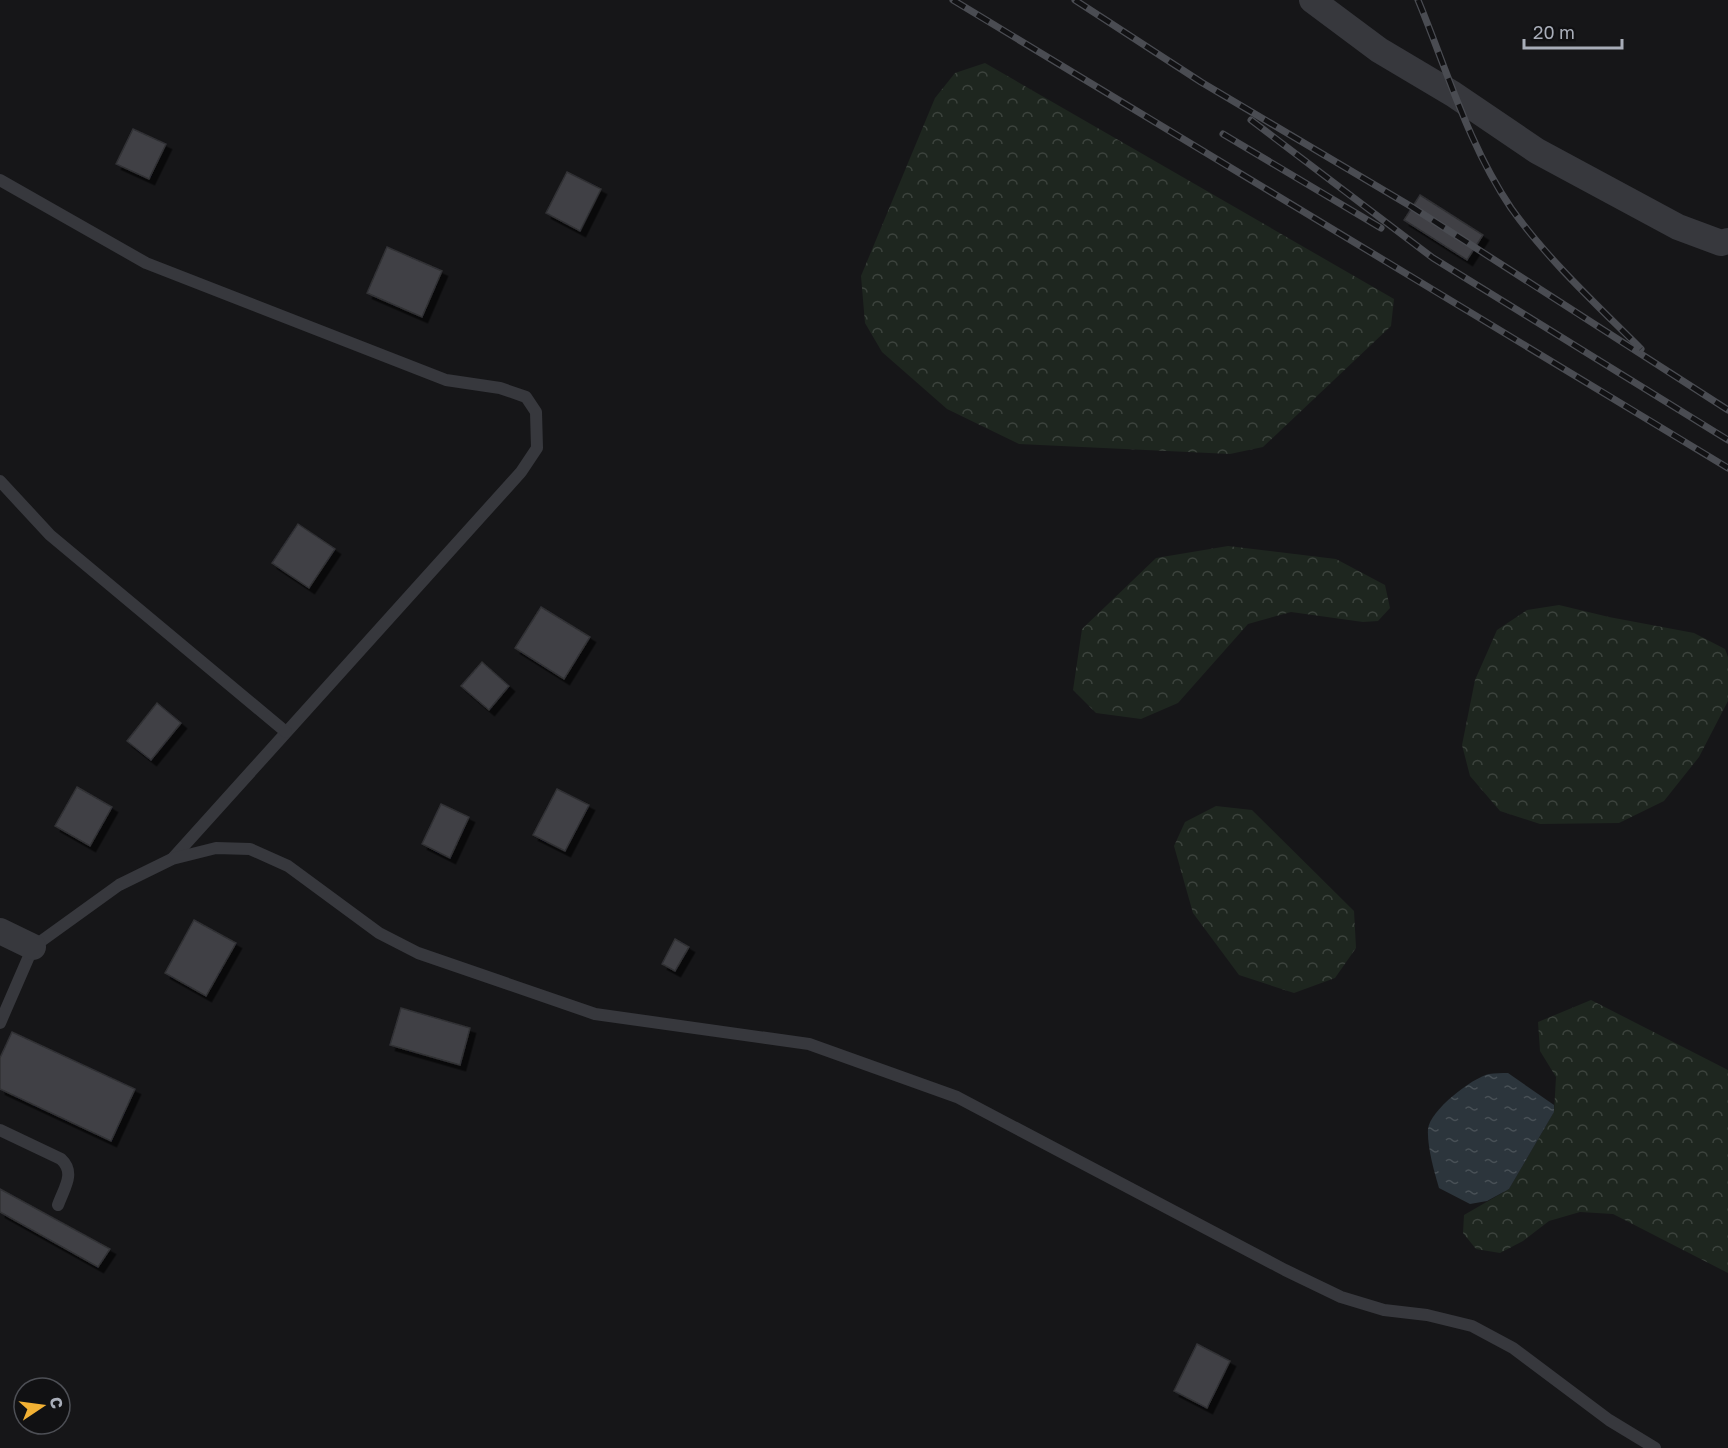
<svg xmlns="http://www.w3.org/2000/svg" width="1728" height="1448" viewBox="0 0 1728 1448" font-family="'Golos Text',sans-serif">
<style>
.forest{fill:url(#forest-crowns)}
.water{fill:url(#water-ripples)}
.building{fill:#404145;stroke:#303034;stroke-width:1.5;filter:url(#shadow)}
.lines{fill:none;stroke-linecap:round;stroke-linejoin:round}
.lane{stroke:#37383d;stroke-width:12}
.street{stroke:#37383d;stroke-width:26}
.rail-casing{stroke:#4a4c52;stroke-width:7}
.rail{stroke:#111113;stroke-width:4.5;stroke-dasharray:14;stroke-linecap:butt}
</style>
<defs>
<pattern id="forest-crowns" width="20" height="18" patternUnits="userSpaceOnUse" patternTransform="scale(1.5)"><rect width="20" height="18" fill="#1e261f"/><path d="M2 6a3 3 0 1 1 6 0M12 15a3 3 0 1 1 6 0" fill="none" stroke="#3c433d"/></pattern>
<pattern id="water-ripples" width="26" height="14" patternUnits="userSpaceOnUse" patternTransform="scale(1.5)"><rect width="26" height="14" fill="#2c353c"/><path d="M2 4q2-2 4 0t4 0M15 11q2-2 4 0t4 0" fill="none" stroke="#485056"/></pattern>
<filter id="shadow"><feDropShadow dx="5.5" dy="5.5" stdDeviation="0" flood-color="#0009"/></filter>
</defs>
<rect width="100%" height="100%" fill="#161618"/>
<g class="forest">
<path d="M985 63 1394 299 1391 326 1263 447 1230 454 1019 444 947 409 882 352 865 323 861 276 935 98 955 73Z"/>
<path d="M1228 546 1336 559 1385 585 1390 608 1378 621 1363 622 1291 612 1248 624 1178 703 1141 719 1096 713 1073 690 1082 629 1156 558Z"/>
<path d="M1559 605 1609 617 1694 633 1725 649 1728 657V701L1699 757 1664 801 1619 823 1540 824 1500 811 1470 776 1462 745 1475 680 1497 630 1527 610Z"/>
<path d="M1216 806 1252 810 1354 911 1356 948 1335 978 1294 993 1239 975 1193 913 1174 846 1185 822Z"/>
<path d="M1591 1000 1728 1070V1273L1613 1214 1580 1212 1549 1221 1523 1241 1500 1253 1476 1249 1463 1233 1464 1215 1509 1189 1554 1112 1556 1077 1540 1051 1538 1022Z"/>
</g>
<path class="water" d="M1508 1073 1554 1105V1112L1509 1189 1487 1201 1470 1204 1439 1188C1434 1171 1427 1146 1428 1129 1430 1110 1472 1078 1489 1074 1495 1073 1502 1073 1508 1073Z"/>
<g class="building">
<path d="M133 129 166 144 149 179 116 164Z"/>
<path d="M567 172 601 189 580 231 546 213Z"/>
<path d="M1420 195 1483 235 1467 260 1404 220Z"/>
<path d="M387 247 442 271 422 317 367 293Z"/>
<path d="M298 524 335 549 309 588 272 563Z"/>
<path d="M541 607 590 637 564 679 515 648Z"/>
<path d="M482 662 509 686 489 710 461 686Z"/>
<path d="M157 703 181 723 151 760 127 741Z"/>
<path d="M77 787 112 807 90 846 55 826Z"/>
<path d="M557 789 589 805 565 851 533 835Z"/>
<path d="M441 804 469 817 450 858 422 844Z"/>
<path d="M194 920 236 943 206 996 165 973Z"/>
<path d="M675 939 689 947 675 971 662 964Z"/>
<path d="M401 1008 470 1028 460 1065 390 1045Z"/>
<path d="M12 1032 135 1089 111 1141 0 1089V1058Z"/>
<path d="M0 1189 110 1249 98 1267 0 1212Z"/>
<path d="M1197 1344 1230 1361 1207 1408 1174 1391Z"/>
</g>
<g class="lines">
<g class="lane">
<path d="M0 180 146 263 446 380 500 388 526 397 536 412 537 448 521 472 173 858"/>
<path d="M0 481 50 535 286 732"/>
<path d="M0 1023 33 947 119 885 172 859 216 848 250 849 288 866 379 933 418 953 595 1014 809 1044 957 1097 1285 1270 1341 1297 1384 1310 1427 1315 1472 1326 1513 1348 1609 1420 1655 1448"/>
<path d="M0 1130 61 1159C76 1173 64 1188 58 1205"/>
</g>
<g class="street">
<path d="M1312 0 1379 50 1453 94 1537 151 1678 227 1721 243 1728 241"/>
<path d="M0 931 33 947"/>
</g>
<g class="rail-casing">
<g id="rail">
<path d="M953 0 1728 468"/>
<path d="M1075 0 1201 82 1412 207 1728 410"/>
<path d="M1418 0C1447 70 1468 144 1511 208 1548 260 1596 304 1641 349"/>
<path d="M1251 120 1433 258 1728 440"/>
<path d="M1223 134 1381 228"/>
</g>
</g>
<use href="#rail" class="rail"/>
</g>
<g transform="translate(42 1406) rotate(77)"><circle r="28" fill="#111113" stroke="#4d4f55" stroke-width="1.5"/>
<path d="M0-4.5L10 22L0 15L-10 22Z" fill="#f2b134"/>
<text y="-9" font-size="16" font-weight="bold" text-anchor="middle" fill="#a8adb8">С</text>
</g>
<path d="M1524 39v9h98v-9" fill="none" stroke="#a8adb8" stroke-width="3"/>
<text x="1533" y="39" font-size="18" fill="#a8adb8" stroke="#111113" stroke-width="4.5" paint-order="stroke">20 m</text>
</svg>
